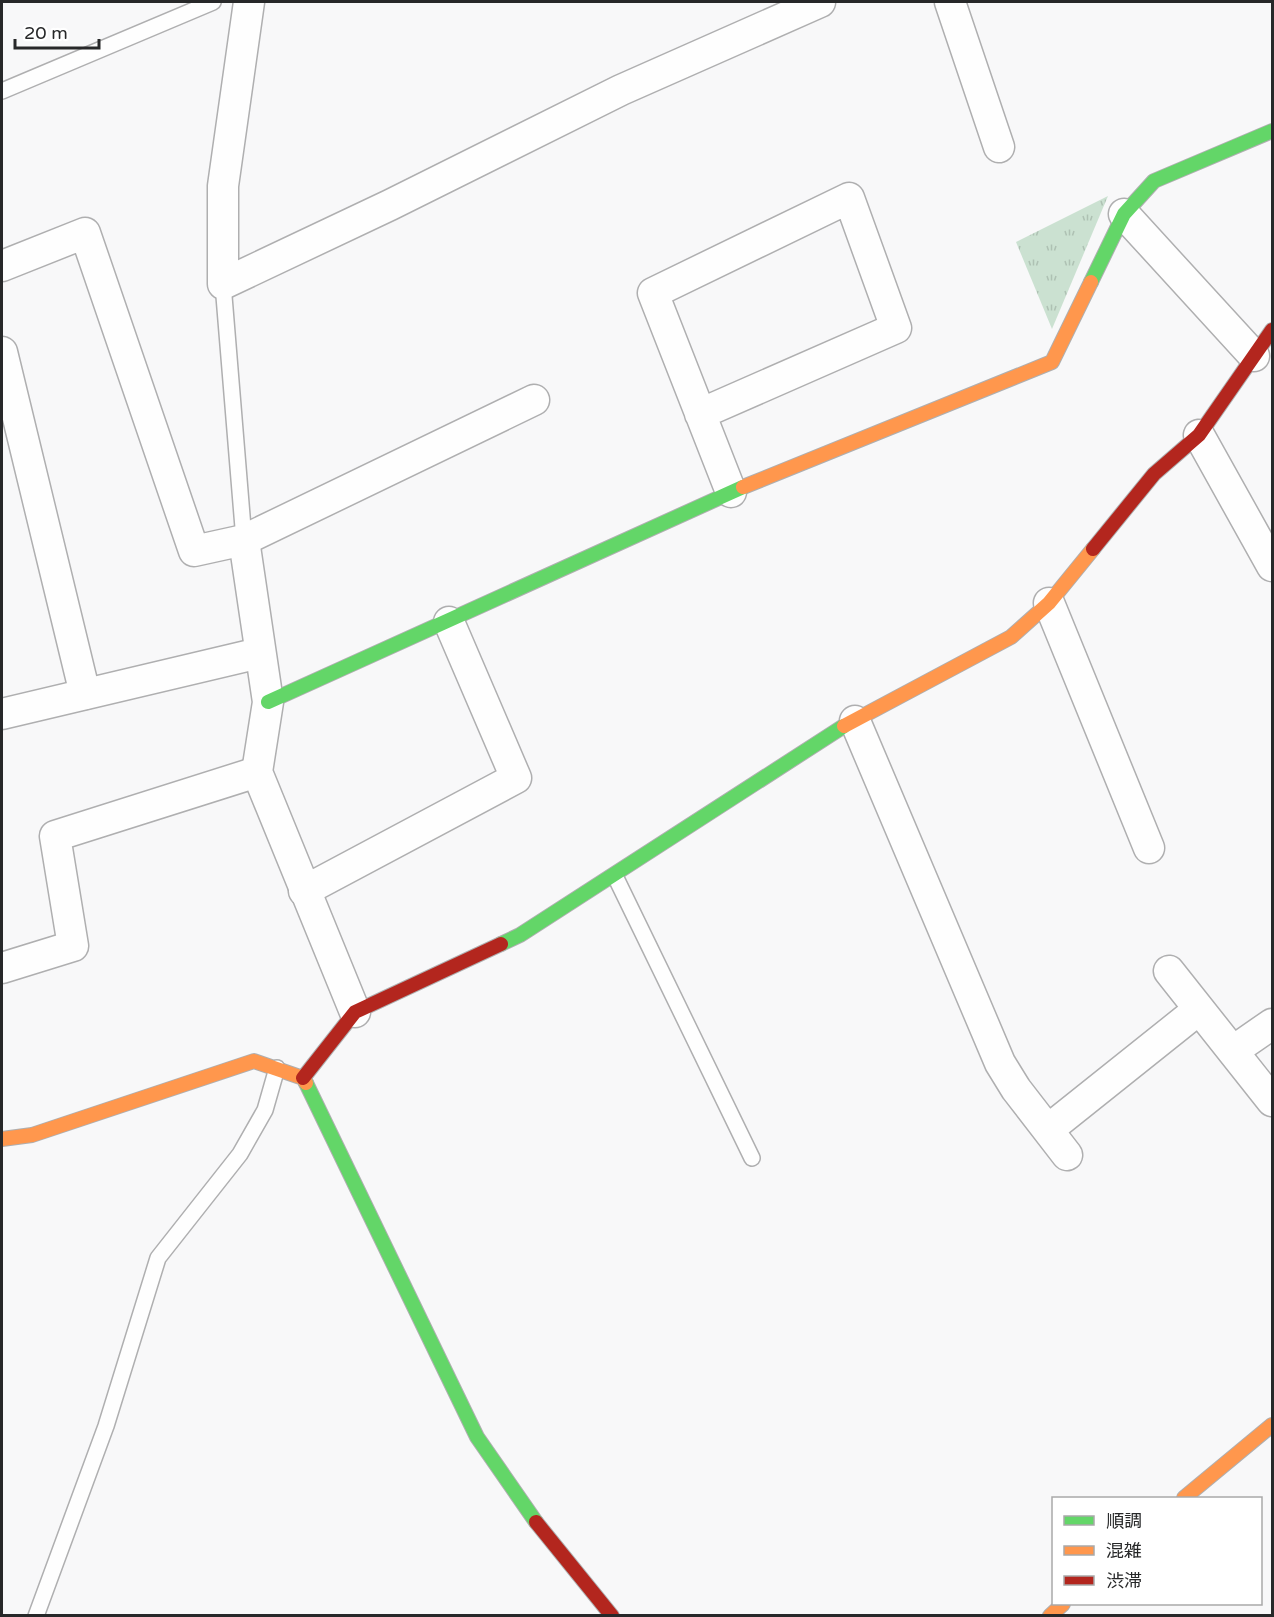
<svg xmlns="http://www.w3.org/2000/svg" width="1274" height="1617" viewBox="0 0 1274 1617" font-family="'Varela Round','Noto Sans JP',sans-serif">
<style>
.grass{fill:url(#grass-tufts)}
.lines{fill:none;stroke-linecap:round;stroke-linejoin:round}
.lane-casing{stroke:#afafb0;stroke-width:18}
.street-casing{stroke:#afafb0;stroke-width:33}
.fast-casing{stroke:#afafb0;stroke-width:16}
.slow-casing{stroke:#afafb0;stroke-width:16}
.jam-casing{stroke:#afafb0;stroke-width:16}
.lane{stroke:#fefefe;stroke-width:15}
.street{stroke:#fefefe;stroke-width:30}
.fast{stroke:#63d668;stroke-width:14}
.slow{stroke:#ff974d;stroke-width:14}
.jam{stroke:#b3261e;stroke-width:14}
</style>
<defs>
<pattern id="grass-tufts" width="24" height="20" patternUnits="userSpaceOnUse" patternTransform="scale(1.5)"><rect width="24" height="20" fill="#cbe1d1"/><path d="M3 7l-1-3M5 7V3M7 7l1-3M15 17l-1-3M17 17v-4M19 17l1-3" fill="none" stroke="#aec1b3"/></pattern>
</defs>
<rect width="100%" height="100%" fill="#f8f8f9"/>
<path class="grass" d="M1108 196 1052 329 1016 242Z"/>
<g class="lines">
<g class="lane-casing">
<g id="lane">
<path d="M2 91 213 2"/>
<path d="M223 284 244 540"/>
<path d="M615 876 752 1158"/>
<path d="M36 1616 106 1426 158 1258 240 1154 265 1110 277 1068"/>
</g>
</g>
<g class="street-casing">
<g id="street">
<path d="M249 2 223 186V284L390 205 621 90 820 2"/>
<path d="M950 2 999 147"/>
<path d="M1124 214 1254 356"/>
<path d="M2 266 85 233 194 551 244 540 534 400"/>
<path d="M2 352 85 694"/>
<path d="M700 414 896 328 849 198 653 293 731 492"/>
<path d="M1199 435 1272 566"/>
<path d="M244 540 268 702 257 772 355 1012"/>
<path d="M1049 603 1149 848"/>
<path d="M2 714 259 653"/>
<path d="M855 721 1000 1063 1016 1089 1067 1155"/>
<path d="M304 891 516 778 449 622"/>
<path d="M2 968 73 946 55 836 257 772"/>
<path d="M1169 971 1272 1101"/>
<path d="M1233 1051 1272 1024"/>
<path d="M1049 1129 1198 1010"/>
</g>
</g>
<g class="fast-casing">
<g id="fast">
<path d="M1091 282 1124 214 1154 181 1272 131"/>
<path d="M268 702 743 487"/>
<path d="M501 944 520 935 844 726"/>
<path d="M306 1083 477 1437 536 1522"/>
</g>
</g>
<g class="slow-casing">
<g id="slow">
<path d="M743 487 1052 362 1091 282"/>
<path d="M844 726 1011 637 1049 603 1093 549"/>
<path d="M2 1139 32 1135 254 1061 303 1078 306 1083"/>
<path d="M1184 1498 1272 1425"/>
<path d="M1050 1616 1063 1604"/>
</g>
</g>
<g class="jam-casing">
<g id="jam">
<path d="M1093 549 1154 474 1199 435 1272 330"/>
<path d="M303 1078 355 1012 501 944"/>
<path d="M536 1522 612 1616"/>
</g>
</g>
<use href="#lane" class="lane"/>
<use href="#street" class="street"/>
<use href="#fast" class="fast"/>
<use href="#slow" class="slow"/>
<use href="#jam" class="jam"/>
</g>
<rect width="1274" height="1617" fill="none" stroke="#272829" stroke-width="6"/>
<rect x="1052" y="1497" width="210" height="108" fill="#ffffff" stroke="#a9a9a9" stroke-width="1.5"/>
<rect x="1064" y="1516" width="30" height="9" fill="#63d668" stroke="#a9a9a9" stroke-width="1.5"/>
<text x="1106" y="1527" font-size="18" fill="#272829">順調</text>
<rect x="1064" y="1546" width="30" height="9" fill="#ff974d" stroke="#a9a9a9" stroke-width="1.5"/>
<text x="1106" y="1557" font-size="18" fill="#272829">混雑</text>
<rect x="1064" y="1576" width="30" height="9" fill="#b3261e" stroke="#a9a9a9" stroke-width="1.5"/>
<text x="1106" y="1587" font-size="18" fill="#272829">渋滞</text>
<path d="M15 39v9h84v-9" fill="none" stroke="#272829" stroke-width="3"/>
<text x="24" y="39" font-size="18" fill="#272829" stroke="#ffffff" stroke-width="4.5" paint-order="stroke">20 m</text>
</svg>
